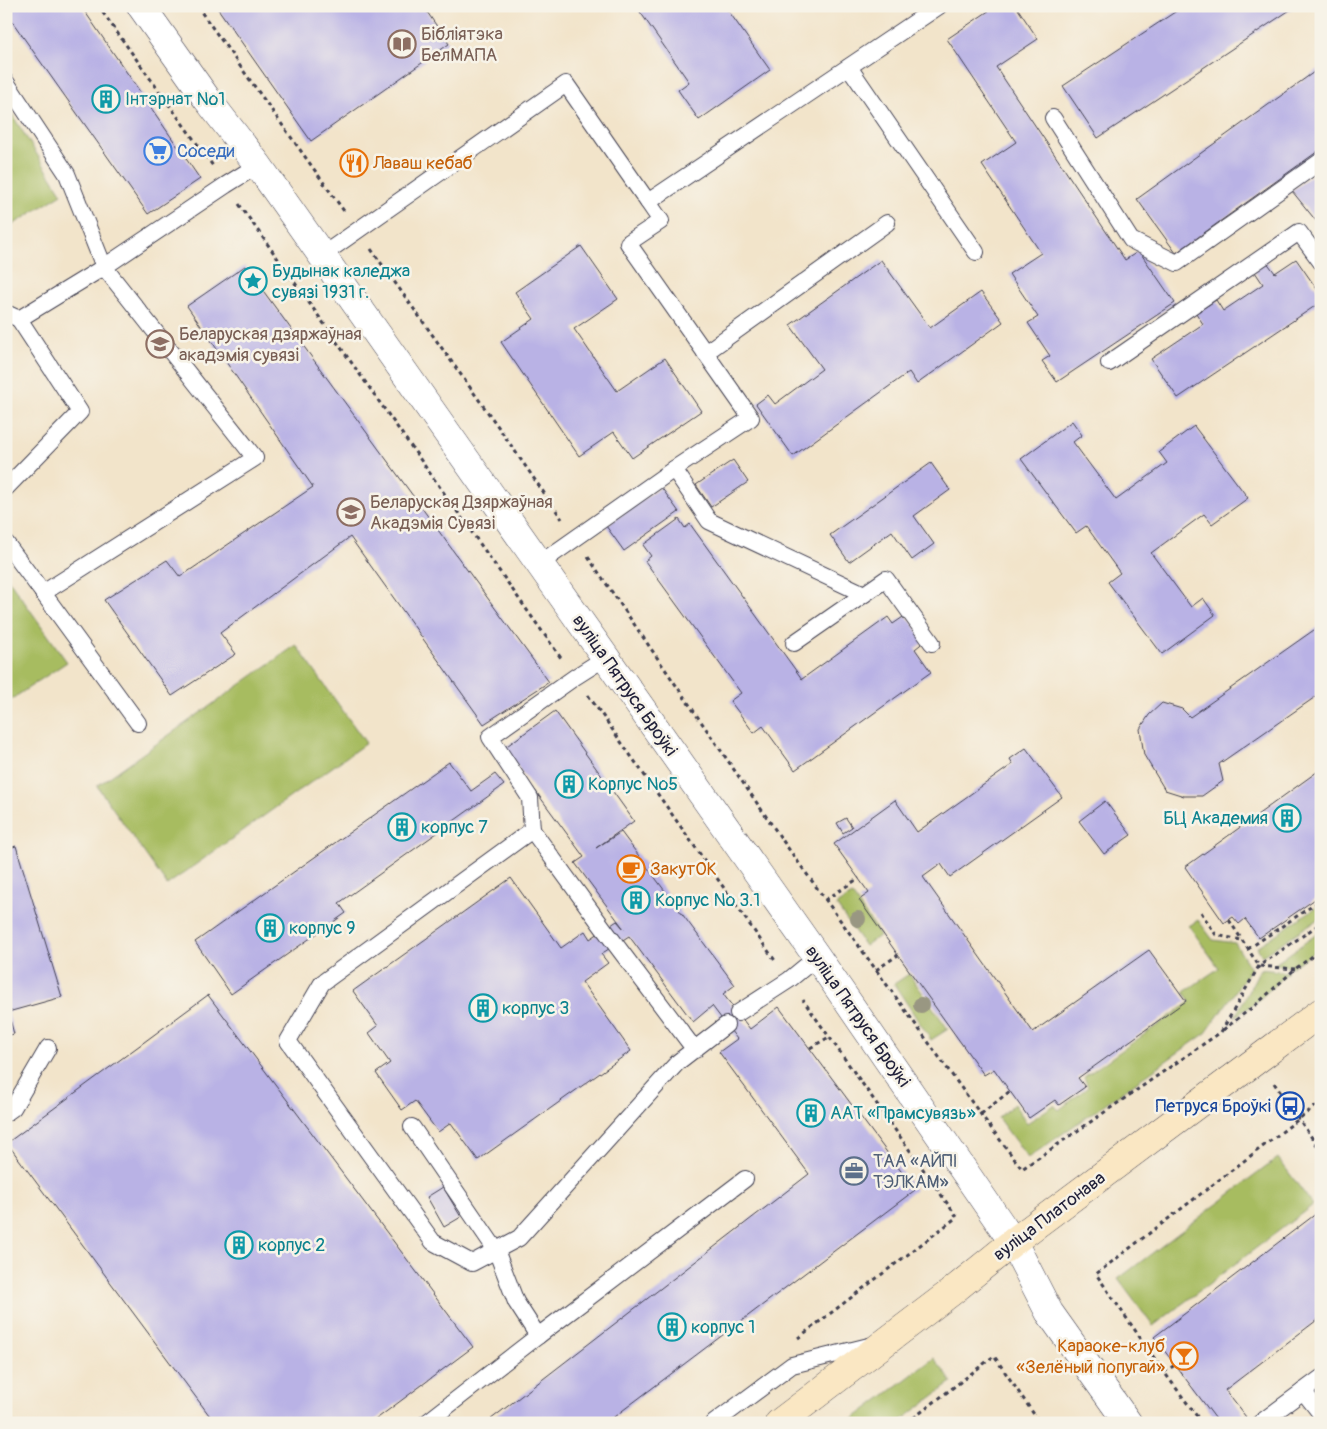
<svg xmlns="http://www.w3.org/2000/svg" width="1327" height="1429" viewBox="0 0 1327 1429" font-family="Pangolin,sans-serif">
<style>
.green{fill:#a7bc61;stroke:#646f4e}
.building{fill:#b9b2e5}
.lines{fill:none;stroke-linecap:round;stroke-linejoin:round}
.service-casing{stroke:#413f50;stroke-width:18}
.minor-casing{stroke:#413f50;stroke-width:29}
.secondary-casing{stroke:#413f50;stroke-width:29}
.path{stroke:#413f50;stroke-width:3;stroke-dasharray:4 4;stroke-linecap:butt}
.service{stroke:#fff;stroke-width:16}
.minor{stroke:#fff;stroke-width:28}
.secondary{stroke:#fae7c3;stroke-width:28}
.tree{fill:#999782}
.labels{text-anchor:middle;stroke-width:5;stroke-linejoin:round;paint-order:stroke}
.education-label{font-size:18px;fill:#785e54;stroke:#f7f3e8;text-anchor:start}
.culture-label{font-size:18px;fill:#0d838f;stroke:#f7f3e8;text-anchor:start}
.shop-label{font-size:18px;fill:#366cbe;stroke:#f7f3e8;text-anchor:start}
.food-label{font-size:18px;fill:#c56008;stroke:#f7f3e8;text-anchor:start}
.street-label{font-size:18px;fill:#22223b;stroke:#f7f3e8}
.transit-label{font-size:18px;fill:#164399;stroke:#f7f3e8;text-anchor:end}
.service-label{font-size:18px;fill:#4e5e75;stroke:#f7f3e8;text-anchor:start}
</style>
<rect width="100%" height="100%" fill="#f7f3e8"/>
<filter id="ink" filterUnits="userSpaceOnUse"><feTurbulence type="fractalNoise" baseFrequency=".02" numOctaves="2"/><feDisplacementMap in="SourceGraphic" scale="10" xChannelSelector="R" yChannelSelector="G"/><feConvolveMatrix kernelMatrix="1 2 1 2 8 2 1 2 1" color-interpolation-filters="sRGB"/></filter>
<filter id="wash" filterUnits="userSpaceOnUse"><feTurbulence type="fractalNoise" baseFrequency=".0096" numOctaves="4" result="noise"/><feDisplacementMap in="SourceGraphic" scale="20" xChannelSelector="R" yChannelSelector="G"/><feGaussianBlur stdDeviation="1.12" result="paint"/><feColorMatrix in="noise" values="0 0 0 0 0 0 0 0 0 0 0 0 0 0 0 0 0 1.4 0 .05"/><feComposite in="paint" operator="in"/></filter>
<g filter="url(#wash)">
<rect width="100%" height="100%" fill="#f2e4ca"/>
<g class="green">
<path d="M6 105 62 194 6 229Z"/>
<path d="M6 576 67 662 6 703Z"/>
<path d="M296 645 366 743 167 885 97 786Z"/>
<path d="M852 895 880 935 865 946 836 905Z"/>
<path d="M1321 904V917L1262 956 1257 947Z"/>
<path d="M1198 920 1213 940 1235 943 1251 969 1206 1033 1028 1158 998 1118 1014 1104 1027 1123 1054 1105 1059 1110 1088 1087 1084 1077 1190 1002 1184 992 1219 968 1189 926Z"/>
<path d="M1321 931V947L1292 967 1275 964Z"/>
<path d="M1260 969 1288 972 1259 1000 1235 1017Z"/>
<path d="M909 974 948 1029 931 1040 894 984Z"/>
<path d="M1278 1158 1313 1205 1153 1326 1118 1279Z"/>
<path d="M934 1358 952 1382 898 1423H848Z"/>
</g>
<g id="blocks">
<g class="building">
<path d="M6 6H81L200 179 148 214 9 17 6 19Z"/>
<path d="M216 6H423L449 44 311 141Z"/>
<path d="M636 6H725L770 70 699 120 678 90 689 82Z"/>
<path d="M996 6H1016L1038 39 996 67 1125 260 1139 251 1175 303 1057 382 1042 361 1050 356 1028 323 1038 317 1009 274 1041 253 982 165 1016 142 947 39Z"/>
<path d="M1184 6H1296L1098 138 1063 86Z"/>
<path d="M1321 67V149L1176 253 1137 199Z"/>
<path d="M1321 168V227L1292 191Z"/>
<path d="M581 246 618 299 574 329 617 391 665 358 701 411 632 458 614 432 579 456 501 342 534 319 515 292Z"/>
<path d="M1296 259 1321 295V302L1178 398 1151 359 1203 324 1196 313 1216 300 1223 311 1263 284 1253 269 1266 261 1275 273Z"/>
<path d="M881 260 930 328 981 292 1003 322 917 384 909 372 793 456 756 404 768 395 775 404 822 369 790 325Z"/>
<path d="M245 266 549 682 484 724 350 537 220 633 236 654 172 696 104 600 167 560 180 577 313 487 187 306Z"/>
<path d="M1072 421 1082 435 1073 442 1116 500 1167 463 1159 452 1194 426 1248 498 1212 524 1204 514 1151 553 1191 607 1203 598 1215 615 1162 654 1108 582 1120 573 1086 526 1076 533 1021 459Z"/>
<path d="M733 460 748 482 711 507 696 485Z"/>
<path d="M931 463 950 490 914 516 934 544 912 560 892 531 849 562 830 535Z"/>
<path d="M661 487 679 512 624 551 606 526Z"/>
<path d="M679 519 685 528 690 524 802 679 888 617 893 624 906 615 925 641 915 649 931 672 795 770 763 726 754 733 730 701 741 693 645 561 651 556 643 545Z"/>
<path d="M1321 625V693L1219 764 1223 781 1202 796H1184L1165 790 1144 755 1140 729 1149 715 1162 703 1182 709 1190 717Z"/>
<path d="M555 711 634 821 596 848 621 832 735 985 723 994 750 1029 779 1007 915 1190 606 1423H486L809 1174 719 1052 737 1039 712 1006 693 1022 629 936 601 954 608 963 582 982 631 1051 478 1160 451 1123 438 1132 415 1101 402 1110 376 1073 390 1063 369 1033 378 1026 353 991 511 878 561 948 585 931 590 939 617 921 624 929 575 863 584 857 504 748Z"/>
<path d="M1026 748 1062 797 950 877 941 864 923 877 1033 1032 1149 950 1186 1001 1078 1078 1085 1087 1059 1105 1055 1100 1029 1118 994 1069 984 1075 898 955 859 900 869 893 834 844 895 800 917 832 1013 764 1010 759Z"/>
<path d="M449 762 471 791 495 774 504 785 339 903 346 913 231 994 195 942Z"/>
<path d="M1321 769V895L1259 938 1245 919 1239 924 1233 917 1224 923 1185 867Z"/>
<path d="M1105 801 1131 835 1104 854 1079 821Z"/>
<path d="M846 818 852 827 843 833 837 823Z"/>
<path d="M16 846 62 997 8 1012 14 1034 6 1036V849Z"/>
<path d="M208 995 473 1347 371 1423H215L7 1143Z"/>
<path d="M443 1187 461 1217 444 1227 427 1197Z"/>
<path d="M1321 1210V1317L1225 1390 1246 1417 1238 1423H1219L1154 1337Z"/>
</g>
</g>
</g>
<g filter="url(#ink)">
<use href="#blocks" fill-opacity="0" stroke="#413f50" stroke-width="1"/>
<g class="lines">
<g class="service-casing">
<g id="service">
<path d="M849 67 976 252"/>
<path d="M6 82 67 174 104 267 19 319 6 313"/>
<path d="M1053 118 1131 240 1177 263 1321 161"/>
<path d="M321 256 566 84 648 202 939 6"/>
<path d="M705 353 887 223"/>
<path d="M1109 363 1299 232 1321 262"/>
<path d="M674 469 709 521 864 594"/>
<path d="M6 488 80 412 19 319"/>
<path d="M6 543 43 593"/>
<path d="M539 564 674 469 751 418 628 243 661 221 648 202"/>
<path d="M794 643 886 579 932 643"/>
<path d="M138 723 43 593 255 458 104 267 226 185 258 165"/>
<path d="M532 830 530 798 490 737 575 677 605 658"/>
<path d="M738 1013 789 980 817 957"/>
<path d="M695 1050 604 929 532 830 322 983 288 1041 433 1242 472 1263 519 1238 678 1062 726 1025"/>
<path d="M6 1113 13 1108 48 1048"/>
<path d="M412 1127 496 1250 516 1302 538 1336 745 1179"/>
<path d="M1303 1391 1321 1414"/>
<path d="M426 1423 538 1336"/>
<path d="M714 1423 792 1365 873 1345"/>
<path d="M1260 1423 1321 1378"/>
</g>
</g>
<g class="minor-casing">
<path id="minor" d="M141 6 207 99 258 165 817 957 1013 1242 1049 1312 1128 1423"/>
</g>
<g class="secondary-casing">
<path id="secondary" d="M779 1423 950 1293 1013 1242 1321 1012"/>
</g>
<g class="path">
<path d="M98 6 213 166"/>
<path d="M197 6 344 211"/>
<path d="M239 204 561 658"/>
<path d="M371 249 499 428 562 519"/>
<path d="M588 557 783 841 973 1104 1022 1169 1221 1032 1259 966 1321 923"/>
<path d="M588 695 776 962"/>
<path d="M825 900 859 878"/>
<path d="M1201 912 1216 935 1241 940"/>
<path d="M1229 920 1259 966 1295 969"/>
<path d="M1248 949 1321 900"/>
<path d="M876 970 898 955"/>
<path d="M1223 1030 1258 1003 1295 969 1321 950"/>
<path d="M810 1048 829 1037"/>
<path d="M1274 1083 1321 1151"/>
<path d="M981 1114 1010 1091"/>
<path d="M798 1338 957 1217 803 1000"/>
<path d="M1164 1372 1175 1365"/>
<path d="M907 1423 994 1356 1040 1423"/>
<path d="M1202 1423 1164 1372 1096 1274 1321 1102"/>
<path d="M1212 1423 1217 1419"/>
</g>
<use href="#service" class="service"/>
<use href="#minor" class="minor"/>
<use href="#secondary" class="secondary"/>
</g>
<g class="tree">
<circle cx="858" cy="919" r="8"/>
<circle cx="921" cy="1005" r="8"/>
</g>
</g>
<defs>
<g id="library-ring" transform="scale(1.4375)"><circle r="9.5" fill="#f7f3e8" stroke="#8d6e63" stroke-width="1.5"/><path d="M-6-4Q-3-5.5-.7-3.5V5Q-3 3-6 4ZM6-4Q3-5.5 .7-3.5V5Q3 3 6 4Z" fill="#8d6e63"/></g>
<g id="building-ring" transform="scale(1.4375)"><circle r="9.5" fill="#f7f3e8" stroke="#0f9aa8" stroke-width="1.5"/><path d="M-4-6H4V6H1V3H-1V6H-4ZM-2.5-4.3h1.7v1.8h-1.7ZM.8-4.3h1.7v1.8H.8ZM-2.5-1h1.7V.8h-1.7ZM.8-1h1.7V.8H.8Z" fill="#0f9aa8"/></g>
<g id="supermarket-ring" transform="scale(1.4375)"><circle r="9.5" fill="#f7f3e8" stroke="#3f7fe0" stroke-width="1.5"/><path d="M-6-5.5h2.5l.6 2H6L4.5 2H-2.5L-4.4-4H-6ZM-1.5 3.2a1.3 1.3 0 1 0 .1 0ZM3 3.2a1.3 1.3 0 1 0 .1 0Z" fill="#3f7fe0"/></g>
<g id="restaurant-ring" transform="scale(1.4375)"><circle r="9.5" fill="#f7f3e8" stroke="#e8710a" stroke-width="1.5"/><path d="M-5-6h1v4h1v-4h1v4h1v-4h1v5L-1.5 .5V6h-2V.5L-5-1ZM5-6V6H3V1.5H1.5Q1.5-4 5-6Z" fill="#e8710a"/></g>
<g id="sight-ring" transform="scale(1.4375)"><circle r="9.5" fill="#f7f3e8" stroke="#0f9aa8" stroke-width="1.5"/><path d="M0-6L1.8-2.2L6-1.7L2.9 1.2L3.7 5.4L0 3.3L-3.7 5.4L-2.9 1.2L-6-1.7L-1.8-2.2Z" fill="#0f9aa8"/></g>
<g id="university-ring" transform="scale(1.4375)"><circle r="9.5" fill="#f7f3e8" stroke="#8d6e63" stroke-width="1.5"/><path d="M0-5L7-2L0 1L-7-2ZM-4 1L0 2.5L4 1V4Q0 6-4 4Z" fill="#8d6e63"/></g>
<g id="cafe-ring" transform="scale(1.4375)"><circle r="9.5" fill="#f7f3e8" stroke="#e8710a" stroke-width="1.5"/><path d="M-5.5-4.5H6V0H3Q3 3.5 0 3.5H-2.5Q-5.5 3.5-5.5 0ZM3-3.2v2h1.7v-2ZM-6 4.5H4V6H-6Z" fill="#e8710a"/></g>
<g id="bus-ring" transform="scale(1.4375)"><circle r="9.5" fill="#f7f3e8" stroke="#1a4fb4" stroke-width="1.5"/><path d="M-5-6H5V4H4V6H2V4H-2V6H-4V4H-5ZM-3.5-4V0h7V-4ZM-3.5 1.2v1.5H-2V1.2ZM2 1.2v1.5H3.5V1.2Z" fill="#1a4fb4"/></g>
<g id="office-ring" transform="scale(1.4375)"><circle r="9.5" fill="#f7f3e8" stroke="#5c6f8a" stroke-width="1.5"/><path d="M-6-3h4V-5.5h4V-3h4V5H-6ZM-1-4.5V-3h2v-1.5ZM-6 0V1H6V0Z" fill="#5c6f8a"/></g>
<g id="bar-ring" transform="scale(1.4375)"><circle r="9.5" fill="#f7f3e8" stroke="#e8710a" stroke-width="1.5"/><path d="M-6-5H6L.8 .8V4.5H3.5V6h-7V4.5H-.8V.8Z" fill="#e8710a"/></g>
</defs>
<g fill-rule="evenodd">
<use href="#library-ring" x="402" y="44"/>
<use href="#building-ring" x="106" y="99"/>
<use href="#supermarket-ring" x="158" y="151"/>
<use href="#restaurant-ring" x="354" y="163"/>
<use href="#sight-ring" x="253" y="281"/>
<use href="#university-ring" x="160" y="344"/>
<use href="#university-ring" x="351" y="512"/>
<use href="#building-ring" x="569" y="784"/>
<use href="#building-ring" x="1287" y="818"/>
<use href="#building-ring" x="402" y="827"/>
<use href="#cafe-ring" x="631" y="869"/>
<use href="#building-ring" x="636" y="900"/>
<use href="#building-ring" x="270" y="928"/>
<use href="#building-ring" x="483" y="1008"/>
<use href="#bus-ring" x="1290" y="1106"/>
<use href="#building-ring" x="811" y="1113"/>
<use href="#office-ring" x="854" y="1171"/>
<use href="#building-ring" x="239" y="1245"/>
<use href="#building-ring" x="672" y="1327"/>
<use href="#bar-ring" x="1184" y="1356"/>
</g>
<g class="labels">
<g class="education-label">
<text x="421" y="40">Бібліятэка<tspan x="421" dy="21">БелМАПА</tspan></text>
<text x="179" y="340">Беларуская дзяржаўная<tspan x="179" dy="21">акадэмія сувязі</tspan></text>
<text x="370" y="508">Беларуская Дзяржаўная<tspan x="370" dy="21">Акадэмія Сувязі</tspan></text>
</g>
<g class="culture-label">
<text x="125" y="105">Інтэрнат №1</text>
<text x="272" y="277">Будынак каледжа<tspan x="272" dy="21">сувязі 1931 г.</tspan></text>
<text x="588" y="790">Корпус №5</text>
<text x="1268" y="824" text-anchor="end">БЦ Академия</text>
<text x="421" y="833">корпус 7</text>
<text x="655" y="906">Корпус № 3.1</text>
<text x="289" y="934">корпус 9</text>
<text x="502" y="1014">корпус 3</text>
<text x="830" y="1119">ААТ «Прамсувязь»</text>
<text x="258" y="1251">корпус 2</text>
<text x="691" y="1333">корпус 1</text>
</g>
<g class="shop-label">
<text x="177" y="157">Соседи</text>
</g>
<g class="food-label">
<text x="373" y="169">Лаваш кебаб</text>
<text x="650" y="875">ЗакутОК</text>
<text x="1165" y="1352" text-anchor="end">Караоке-клуб<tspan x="1165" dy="21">«Зелёный попугай»</tspan></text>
</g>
<g class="street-label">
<text transform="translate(625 685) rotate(55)" y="6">вуліца Пятруся Броўкі</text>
<text transform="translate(858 1016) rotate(55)" y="6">вуліца Пятруся Броўкі</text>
<text transform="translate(1049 1216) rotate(-37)" y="6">вуліца Платонава</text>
</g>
<g class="transit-label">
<text x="1271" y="1112">Петруся Броўкі</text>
</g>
<g class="service-label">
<text x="873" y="1167">ТАА «АЙПI<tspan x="873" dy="21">ТЭЛКАМ»</tspan></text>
</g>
</g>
<rect width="1327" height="1429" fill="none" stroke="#f7f3e8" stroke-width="25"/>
</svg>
